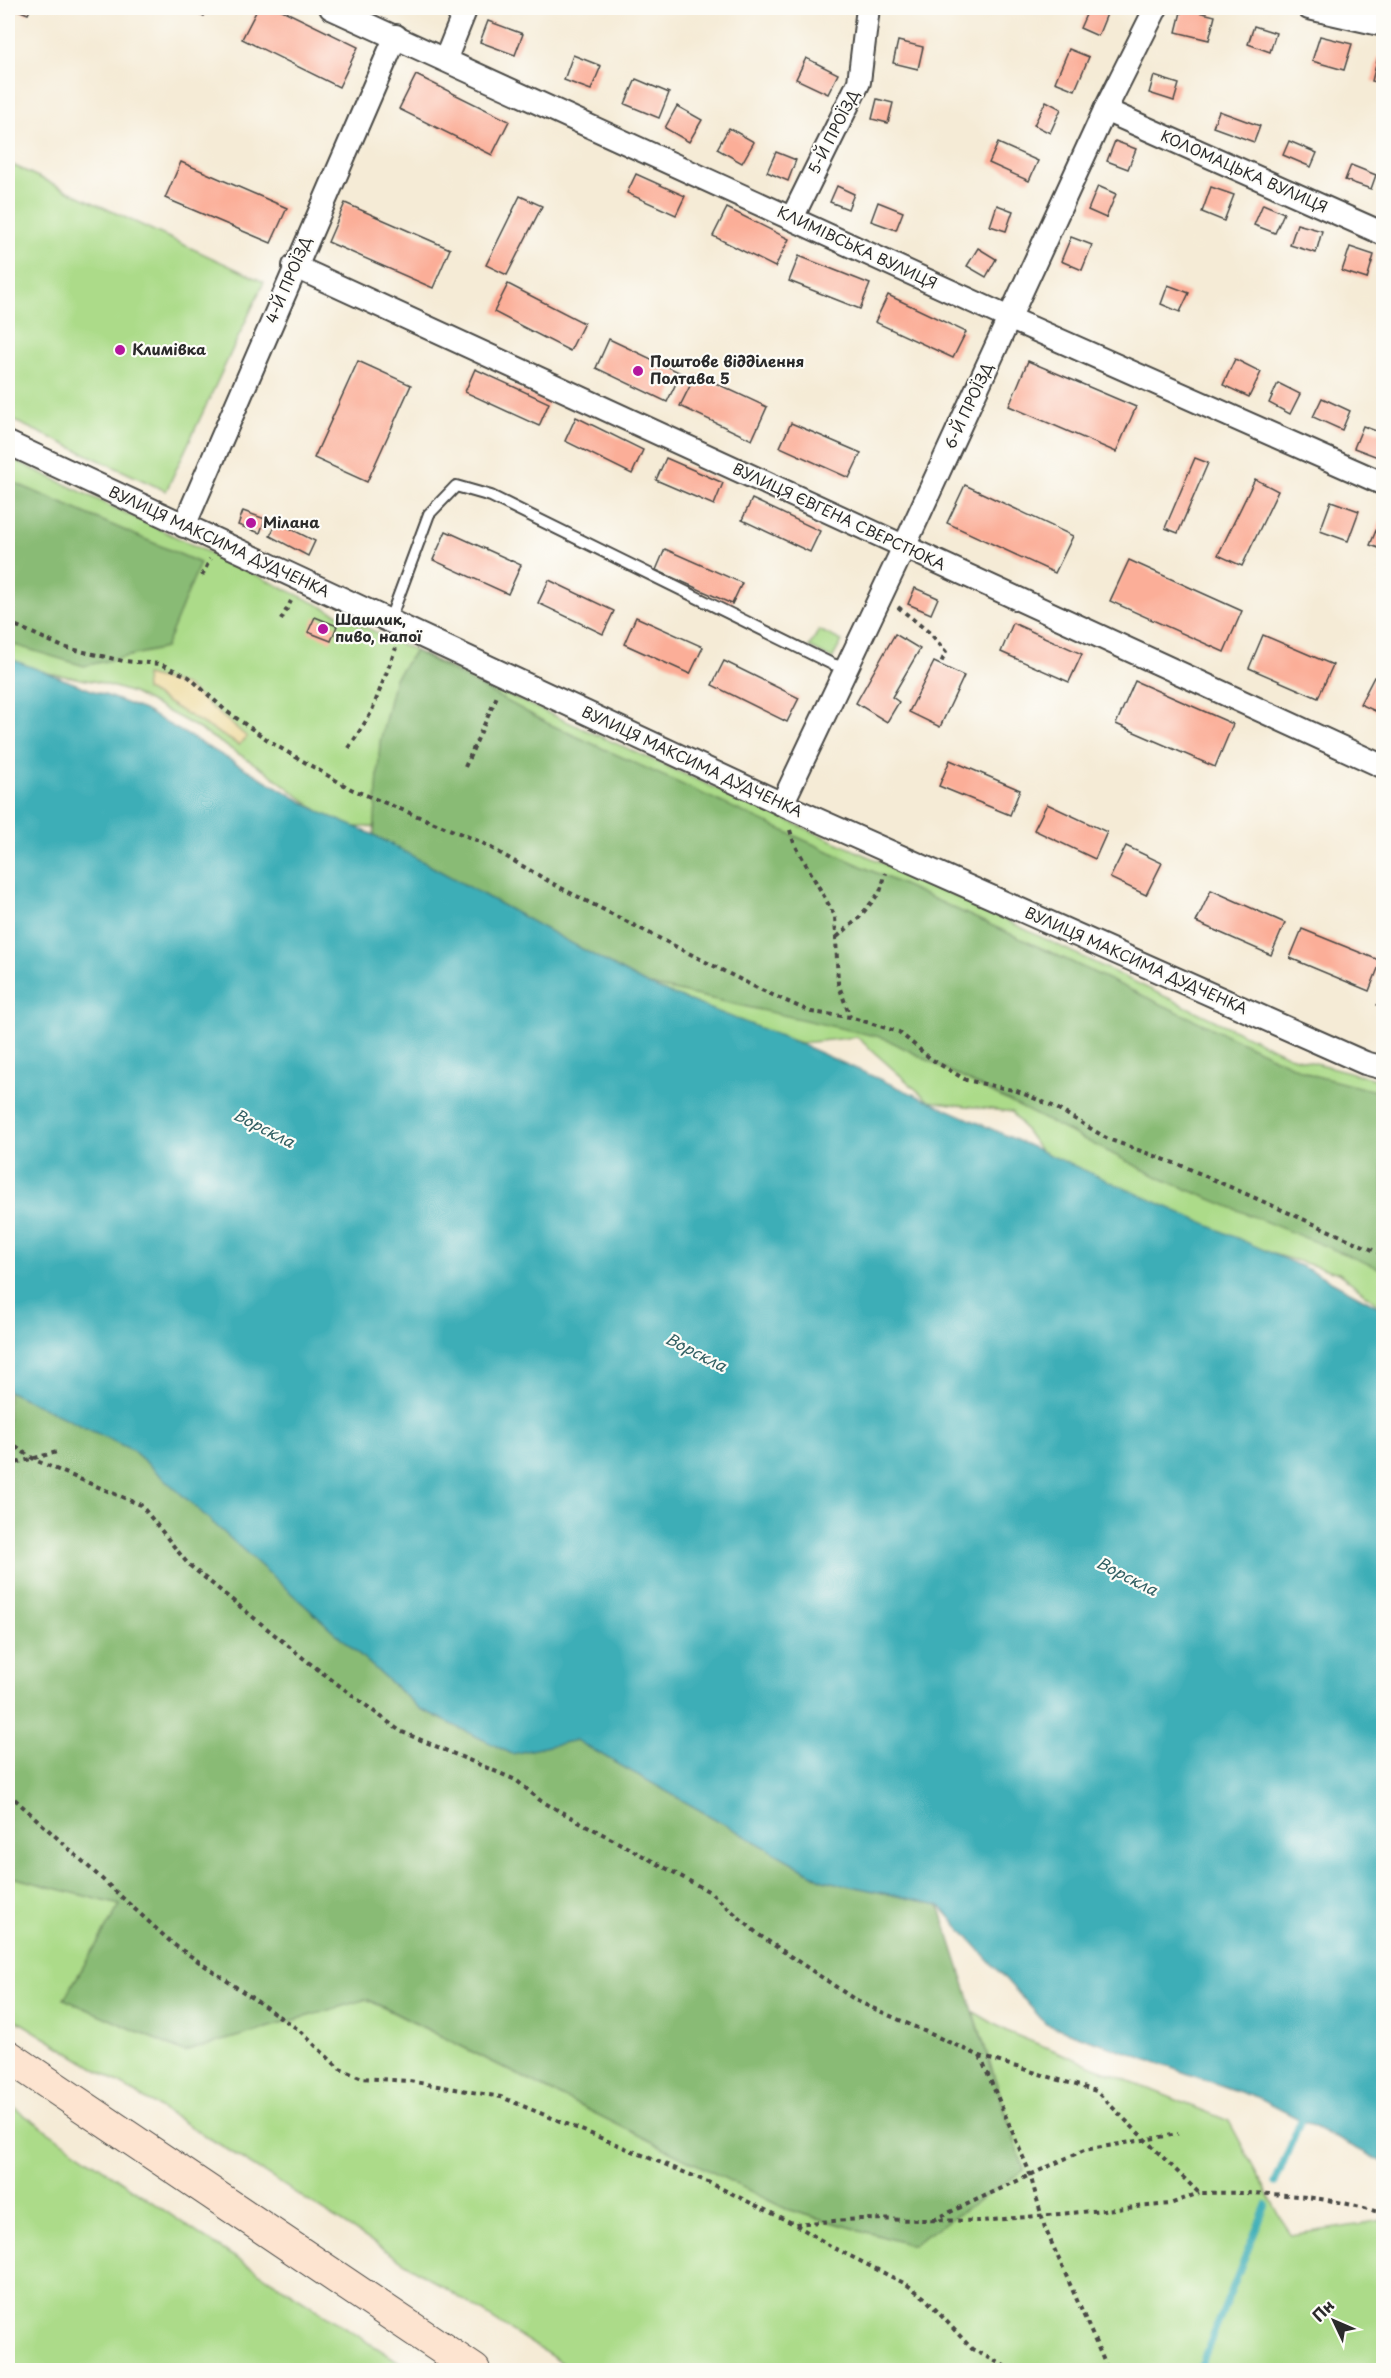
<svg xmlns="http://www.w3.org/2000/svg" width="1391" height="2378" viewBox="0 0 1391 2378" font-family="'Playpen Sans',sans-serif">
<style>
.green{fill:#acdb89;stroke:#6c835a;stroke-width:1.5}
.forest{fill:#89bb75;stroke:#5a7350;stroke-width:1.5}
.sand{fill:#eeda9e;stroke:#8c8264;stroke-width:1.5}
.water{fill:#3daeb7;stroke:#346c71;stroke-width:1.5}
.lines{fill:none;stroke-linecap:round;stroke-linejoin:round}
.stream{stroke:#3daeb7;stroke-width:7}
.building{fill:#fbae98}
.lane-casing{stroke:#494845;stroke-width:14}
.street-casing{stroke:#494845;stroke-width:26}
.secondary-casing{stroke:#494845;stroke-width:34}
.path{stroke:#494845;stroke-width:4;stroke-dasharray:4.5 4.5;stroke-linecap:butt}
.lane{stroke:#fff;stroke-width:10}
.street{stroke:#fff;stroke-width:22}
.secondary{stroke:#fde4d0;stroke-width:32}
.poi-dot{fill:#b5179e;stroke:#fdfcf7;stroke-width:2}
.labels{text-anchor:middle;stroke-width:4.5;stroke-linejoin:round;paint-order:stroke}
.street-label{font-size:15px;fill:#2b2b2b;stroke:#fdfcf7}
.poi-label{font-size:15px;font-weight:bold;fill:#2b2b2b;stroke:#fdfcf7;text-anchor:start}
.water-label{font-size:16px;font-style:italic;fill:#325f63;stroke:#fdfcf7}
</style>
<rect width="100%" height="100%" fill="#fdfcf7"/>
<filter id="ink" filterUnits="userSpaceOnUse"><feTurbulence type="fractalNoise" baseFrequency=".0167" numOctaves="2"/><feDisplacementMap in="SourceGraphic" scale="12" xChannelSelector="R" yChannelSelector="G"/><feConvolveMatrix kernelMatrix="1 2 1 2 8 2 1 2 1" color-interpolation-filters="sRGB"/></filter>
<filter id="wash" filterUnits="userSpaceOnUse"><feTurbulence type="fractalNoise" baseFrequency=".008" numOctaves="4" result="noise"/><feDisplacementMap in="SourceGraphic" scale="24" xChannelSelector="R" yChannelSelector="G"/><feGaussianBlur stdDeviation="1.35" result="paint"/><feColorMatrix in="noise" values="0 0 0 0 0 0 0 0 0 0 0 0 0 0 0 0 0 1.4 0 .05"/><feComposite in="paint" operator="in"/></filter>
<g filter="url(#wash)">
<rect width="100%" height="100%" fill="#f5ebd6"/>
<g class="green">
<path d="M8 163 264 282 166 491 8 418Z"/>
<path d="M8 457 510 696 943 890 1289 1056 1383 1081V1308L1339 1273 1207 1235 1049 1163 1012 1112 929 1101 857 1037 801 1043 748 1027 646 984 376 827H339L266 771 191 724 133 693 98 682 8 666Z"/>
<path d="M819 630 842 641 832 659 809 647Z"/>
<path d="M8 1876 121 1905 64 1999 184 2052 366 1999 786 2209 912 2245 1024 2170 974 2012 1008 2032 1229 2121 1290 2235 1383 2221V2370H573L222 2146 8 2015Z"/>
<path d="M8 2104 208 2240 412 2370H8Z"/>
</g>
<g class="forest">
<path d="M8 480 200 563 165 648 84 666 11 644 8 637Z"/>
<path d="M415 651 547 723 1050 952 1312 1075 1383 1093V1270L1162 1179 884 1038 646 984 374 835 380 742 395 678Z"/>
<path d="M8 1391 132 1449 419 1708 512 1754 576 1740 823 1880 939 1905 1024 2170 912 2245 786 2209 367 1999 184 2052 64 1999 120 1905 8 1876Z"/>
</g>
<path class="sand" d="M145 675 185 685 247 737 239 745 146 690Z"/>
<path class="water" d="M8 658 144 710 322 813 374 835 646 984 791 1040 1316 1273 1383 1309V2162L1260 2099 1046 2024 939 1905 823 1880 576 1740 512 1754 419 1708 132 1450 8 1391Z"/>
<g class="lines">
<g class="stream">
<path d="M1275 2183 1301 2120"/>
<path d="M1199 2370 1266 2205"/>
</g>
</g>
<g id="blocks">
<g class="building">
<path d="M13 8H31L28 14Z"/>
<path d="M185 8H208L204 16Z"/>
<path d="M258 8H278L358 47 339 87 242 39Z"/>
<path d="M420 8H435L432 13Z"/>
<path d="M1089 8 1109 9 1098 36 1080 28Z"/>
<path d="M1182 8 1215 16 1209 40 1176 32Z"/>
<path d="M488 21 523 34 515 55 480 42Z"/>
<path d="M1254 26 1276 33 1270 52 1248 44Z"/>
<path d="M1320 36 1352 44 1344 70 1312 61Z"/>
<path d="M898 41 923 47 918 69 893 63Z"/>
<path d="M1069 49 1089 57 1075 90 1055 82Z"/>
<path d="M573 55 601 66 591 90 564 80Z"/>
<path d="M1378 57 1384 58V84L1372 81Z"/>
<path d="M806 58 838 74 828 94 796 79Z"/>
<path d="M416 75 509 121 492 155 399 109Z"/>
<path d="M1154 76 1179 84 1174 101 1149 93Z"/>
<path d="M636 79 669 93 659 118 625 104Z"/>
<path d="M877 99 893 103 888 123 872 119Z"/>
<path d="M1046 101 1061 109 1050 133 1034 125Z"/>
<path d="M677 106 702 120 689 142 665 128Z"/>
<path d="M1219 111 1260 126 1254 142 1213 127Z"/>
<path d="M729 128 754 142 742 163 717 149Z"/>
<path d="M1115 141 1136 149 1128 169 1107 161Z"/>
<path d="M1289 141 1317 153 1311 167 1283 155Z"/>
<path d="M998 143 1038 161 1029 181 989 163Z"/>
<path d="M776 152 796 160 788 181 767 172Z"/>
<path d="M181 162 287 208 271 243 165 198Z"/>
<path d="M1351 165 1376 175 1371 189 1345 180Z"/>
<path d="M636 174 685 196 676 215 627 193Z"/>
<path d="M837 186 854 194 848 209 830 202Z"/>
<path d="M1098 186 1116 194 1106 218 1088 210Z"/>
<path d="M1211 187 1234 195 1224 221 1202 212Z"/>
<path d="M520 196 542 206 507 275 486 265Z"/>
<path d="M878 202 903 212 896 230 871 221Z"/>
<path d="M345 203 450 249 433 288 328 242Z"/>
<path d="M1263 204 1284 213 1275 233 1254 225Z"/>
<path d="M997 205 1013 211 1006 231 990 226Z"/>
<path d="M727 208 789 239 775 267 713 236Z"/>
<path d="M1297 224 1322 231 1316 253 1290 245Z"/>
<path d="M1071 237 1092 245 1082 270 1061 261Z"/>
<path d="M1350 247 1374 255 1367 279 1342 271Z"/>
<path d="M978 248 996 259 986 277 967 266Z"/>
<path d="M799 256 870 284 860 309 789 281Z"/>
<path d="M508 284 584 323 570 351 494 312Z"/>
<path d="M1168 285 1189 293 1180 312 1161 304Z"/>
<path d="M888 295 966 332 953 358 875 322Z"/>
<path d="M609 339 681 373 667 402 596 368Z"/>
<path d="M1235 359 1261 372 1249 397 1223 385Z"/>
<path d="M358 361 411 385 367 482 314 458Z"/>
<path d="M1028 361 1136 407 1116 452 1009 406Z"/>
<path d="M475 369 549 403 539 426 465 392Z"/>
<path d="M696 374 767 407 752 440 680 406Z"/>
<path d="M1278 383 1300 394 1290 414 1269 403Z"/>
<path d="M1322 398 1350 411 1342 430 1313 417Z"/>
<path d="M576 417 643 450 632 474 565 441Z"/>
<path d="M791 423 861 453 849 478 780 447Z"/>
<path d="M1363 426 1384 434 1383 459 1354 448Z"/>
<path d="M666 458 723 483 714 505 656 480Z"/>
<path d="M1195 458 1208 463 1178 533 1165 528Z"/>
<path d="M1255 479 1278 491 1242 566 1218 555Z"/>
<path d="M965 485 1073 536 1055 573 947 523Z"/>
<path d="M752 499 820 531 810 552 742 520Z"/>
<path d="M1331 501 1359 511 1348 541 1320 531Z"/>
<path d="M243 511 265 519 260 533 238 525Z"/>
<path d="M1380 521 1384 522V550L1370 545Z"/>
<path d="M277 522 315 541 308 556 270 536Z"/>
<path d="M446 531 521 565 508 594 433 560Z"/>
<path d="M665 549 742 583 732 604 656 570Z"/>
<path d="M1129 560 1242 611 1224 652 1110 601Z"/>
<path d="M549 580 614 611 603 634 538 603Z"/>
<path d="M915 588 938 598 931 614 908 604Z"/>
<path d="M315 617 337 626 331 641 308 632Z"/>
<path d="M636 617 703 647 690 674 624 644Z"/>
<path d="M1013 623 1082 654 1069 682 1001 652Z"/>
<path d="M895 634 920 649 892 697 899 702 887 722 856 703Z"/>
<path d="M1263 635 1333 665 1318 698 1249 668Z"/>
<path d="M724 661 799 698 787 722 712 685Z"/>
<path d="M934 662 964 676 940 727 909 712Z"/>
<path d="M1374 677 1384 682V715L1360 704Z"/>
<path d="M1135 681 1233 724 1215 767 1116 724Z"/>
<path d="M950 760 1020 790 1010 815 939 786Z"/>
<path d="M1047 804 1107 832 1095 859 1034 830Z"/>
<path d="M1126 846 1162 863 1146 895 1110 878Z"/>
<path d="M1211 890 1285 923 1271 955 1196 922Z"/>
<path d="M1302 929 1381 961 1369 991 1290 958Z"/>
<path d="M1384 992V1008L1377 1005Z"/>
</g>
</g>
</g>
<g filter="url(#ink)">
<use href="#blocks" fill-opacity="0" stroke="#494845" stroke-width="1.5"/>
<g class="lines">
<g class="lane-casing">
<path id="lane" d="M389 622 429 514 456 486 491 496 832 664 847 668"/>
</g>
<g class="street-casing">
<g id="street">
<path d="M331 8 1009 318 1384 484"/>
<path d="M1309 8 1384 25"/>
<path d="M446 58 466 8"/>
<path d="M1105 110 1384 234"/>
<path d="M792 218 859 82 868 8"/>
<path d="M294 266 1384 767"/>
<path d="M8 443 782 804 1365 1063 1384 1068"/>
<path d="M184 526 396 36"/>
<path d="M782 804 904 547 1105 110 1156 8"/>
</g>
</g>
<g class="secondary-casing">
<path id="secondary" d="M8 2056 474 2370"/>
</g>
<g class="path">
<path d="M202 576 210 559"/>
<path d="M898 607 931 634 946 652 940 665"/>
<path d="M281 620 291 601"/>
<path d="M8 622 63 647 123 661 161 664 189 677 226 711 275 745 351 789 481 842 557 886 757 988 811 1012 850 1017 899 1032 931 1059 966 1080 1017 1091 1055 1107 1108 1139 1185 1167 1384 1255"/>
<path d="M349 748 371 713 396 648"/>
<path d="M465 767 498 694"/>
<path d="M790 830 794 843 835 916 838 983 850 1017"/>
<path d="M837 937 858 919 880 892 886 873"/>
<path d="M8 1442 37 1461 141 1505 188 1564 308 1662 400 1731 516 1780 541 1801 710 1892 759 1935 857 2001 980 2056 1096 2091 1199 2193C1261 2192 1325 2194 1384 2214"/>
<path d="M8 1465 57 1452"/>
<path d="M8 1793 173 1944 299 2030 340 2069 362 2078 409 2081 501 2097 708 2182 794 2224 860 2219 982 2221 1170 2204 1199 2193"/>
<path d="M980 2056 1029 2171 1045 2228 1108 2370"/>
<path d="M933 2220 1084 2150 1178 2134"/>
<path d="M796 2225 834 2248 906 2284 925 2298 972 2349 1012 2370"/>
</g>
<use href="#lane" class="lane"/>
<use href="#street" class="street"/>
<use href="#secondary" class="secondary"/>
</g>
</g>
<g class="poi-dot">
<circle cx="120" cy="350" r="6"/>
<circle cx="638" cy="371" r="6"/>
<circle cx="251" cy="523" r="6"/>
<circle cx="323" cy="629" r="6"/>
</g>
<g class="labels">
<g class="street-label">
<text transform="translate(834 132) rotate(-63)" y="5">5-Й ПРОЇЗД</text>
<text transform="translate(1244 172) rotate(24)" y="5">КОЛОМАЦЬКА ВУЛИЦЯ</text>
<text transform="translate(857 248) rotate(25)" y="5">КЛИМІВСЬКА ВУЛИЦЯ</text>
<text transform="translate(289 280) rotate(-67)" y="5">4-Й ПРОЇЗД</text>
<text transform="translate(969 406) rotate(-65)" y="5">6-Й ПРОЇЗД</text>
<text transform="translate(839 517) rotate(25)" y="5">ВУЛИЦЯ ЄВГЕНА СВЕРСТЮКА</text>
<text transform="translate(219 542) rotate(25)" y="5">ВУЛИЦЯ МАКСИМА ДУДЧЕНКА</text>
<text transform="translate(692 762) rotate(25)" y="5">ВУЛИЦЯ МАКСИМА ДУДЧЕНКА</text>
<text transform="translate(1136 961) rotate(24)" y="5">ВУЛИЦЯ МАКСИМА ДУДЧЕНКА</text>
</g>
<g class="poi-label">
<text x="132" y="355">Климівка</text>
<text x="650" y="367">Поштове відділення<tspan x="650" dy="17">Полтава 5</tspan></text>
<text x="263" y="528">Мілана</text>
<text x="335" y="625">Шашлик,<tspan x="335" dy="17">пиво, напої</tspan></text>
</g>
<g class="water-label">
<text transform="translate(264 1128) rotate(27)" y="6">Ворскла</text>
<text transform="translate(696 1352) rotate(27)" y="6">Ворскла</text>
<text transform="translate(1127 1576) rotate(27)" y="6">Ворскла</text>
</g>
</g>
<rect width="1391" height="2378" fill="none" stroke="#fdfcf7" stroke-width="30"/>
<g transform="translate(1334 2321) rotate(314)" stroke="#fdfcf7" stroke-width="4.5" paint-order="stroke">
<path d="M0-4.5L10 22L0 15L-10 22Z" fill="#2b2b2b"/>
<text y="-9" font-size="16" font-weight="bold" text-anchor="middle" fill="#2b2b2b">Пн</text>
</g>
</svg>
